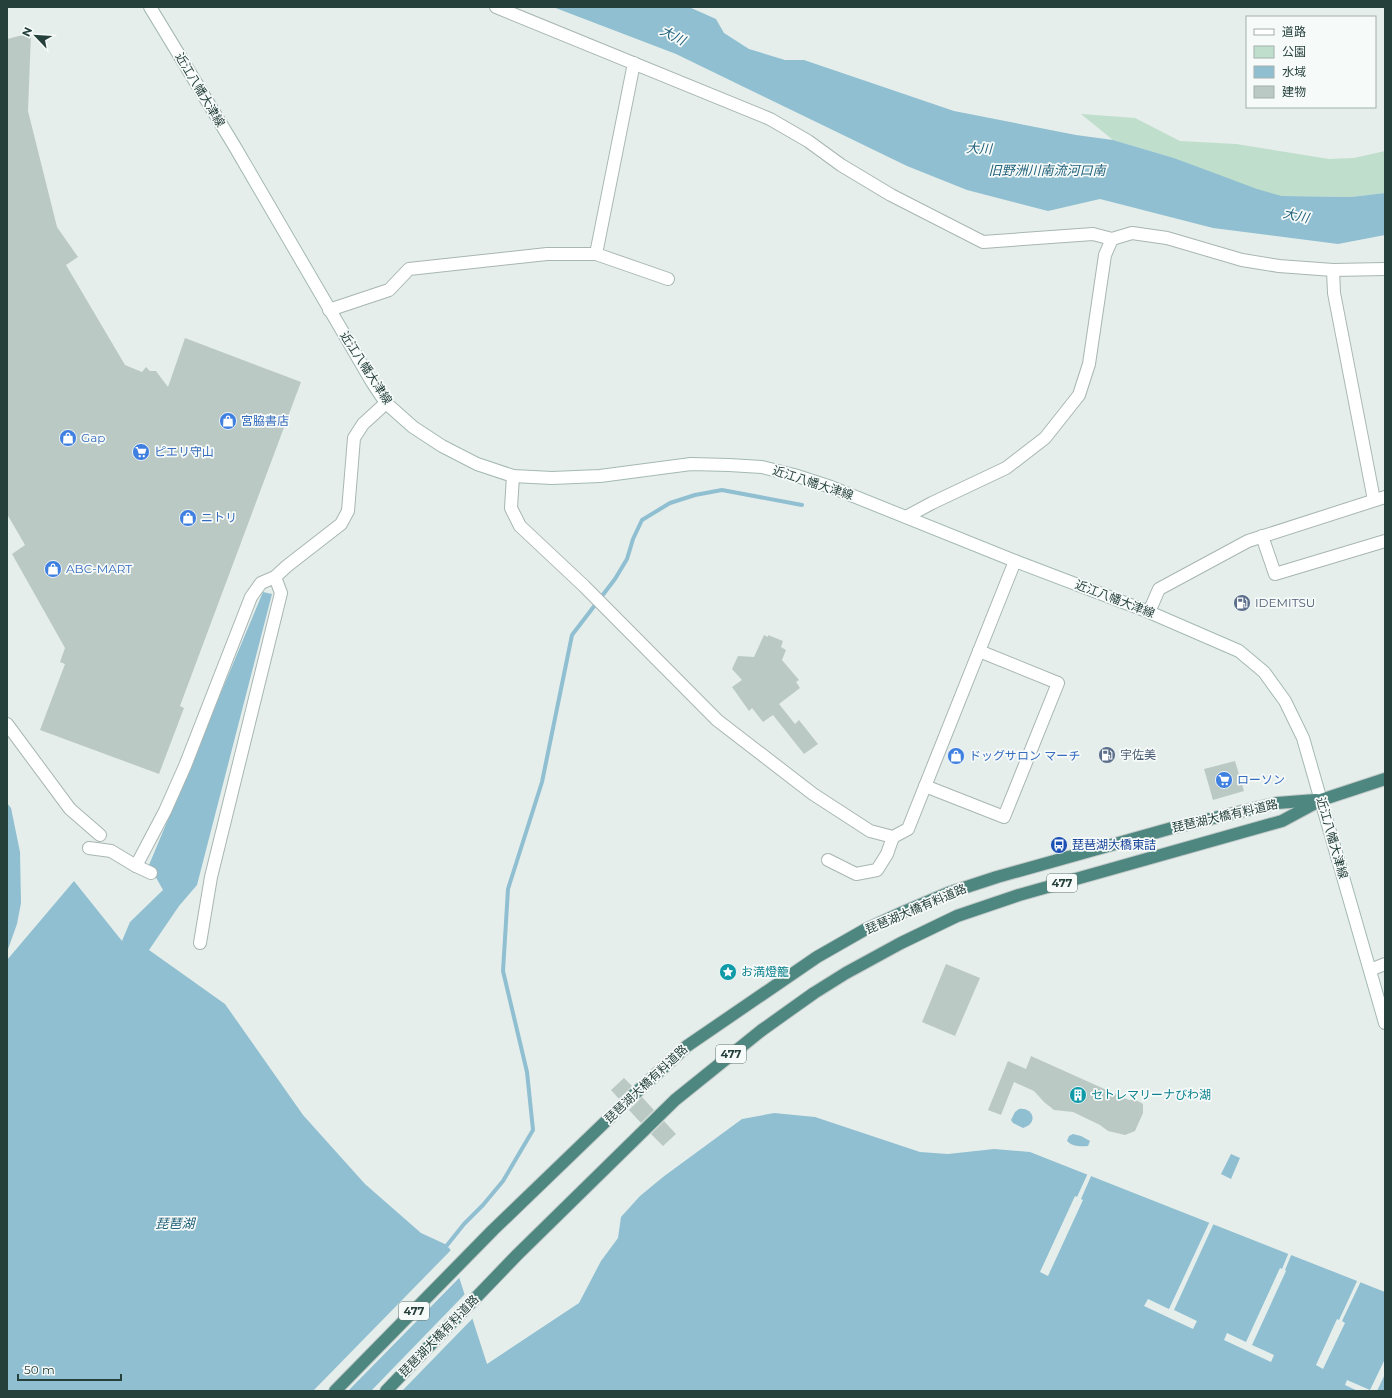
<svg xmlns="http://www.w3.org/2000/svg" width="1392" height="1398" viewBox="0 0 1392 1398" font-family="Montserrat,'Noto Sans JP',sans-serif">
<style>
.green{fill:#bfdecb}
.water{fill:#90bfd1}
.pier{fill:#e5eeeb}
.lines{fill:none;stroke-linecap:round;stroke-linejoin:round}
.stream{stroke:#90bfd1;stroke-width:4}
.building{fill:#bbc9c4}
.minor-casing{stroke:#a8b6b3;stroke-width:14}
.secondary-casing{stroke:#a4b9b4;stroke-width:14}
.trunk-casing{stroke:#c2cac8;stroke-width:14}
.minor{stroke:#fff;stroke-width:12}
.secondary{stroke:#fff;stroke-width:12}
.trunk{stroke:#4e8680;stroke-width:12}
.labels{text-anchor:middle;stroke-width:3.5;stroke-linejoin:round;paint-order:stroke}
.shield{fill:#f6faf9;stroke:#647874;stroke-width:1}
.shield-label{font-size:11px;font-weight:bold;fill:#25403b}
.street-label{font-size:12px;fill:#25403b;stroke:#f6faf9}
.shop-label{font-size:12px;fill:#366cbe;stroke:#f6faf9;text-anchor:start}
.service-label{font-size:12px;fill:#4e5e75;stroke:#f6faf9;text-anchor:start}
.transit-label{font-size:12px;fill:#164399;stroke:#f6faf9;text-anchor:start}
.culture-label{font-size:12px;fill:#0d838f;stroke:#f6faf9;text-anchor:start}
.water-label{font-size:13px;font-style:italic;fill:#20617b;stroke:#f6faf9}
</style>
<rect width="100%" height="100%" fill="#e5eeeb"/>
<path class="green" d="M1081 114 1135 118 1180 141 1236 144 1329 159 1354 158 1385 151V193L1351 197 1282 196 1251 188 1174 158 1113 140Z"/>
<g class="water">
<path d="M553 7H689L716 19 724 33 749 49 785 60H804L954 111 1076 135 1113 140 1174 158 1257 189 1282 196 1351 197 1385 193V235L1338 244 1213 228 1100 199 1048 211 967 190 907 166 676 54Z"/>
<path d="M263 592 272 594 197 885 179 906 149 950 225 1004 303 1115 365 1184 421 1233 445 1244 450 1249 487 1364 579 1303 601 1261 618 1238 621 1217 640 1196 663 1177 742 1119 774 1113 815 1117 920 1152 948 1154 994 1149 1030 1152 1385 1292V1391H7V960L74 881 122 941 130 922 163 890 149 865Z"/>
<path d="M7 803 11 808 20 852 21 903 17 924 7 952Z"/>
<path d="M1019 1109C1033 1107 1039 1123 1023 1128L1013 1123 1011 1120 1015 1112Z"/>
<path d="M1073 1134 1081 1136 1090 1141 1088 1146C1080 1147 1072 1146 1067 1141L1069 1136Z"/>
<path d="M1231 1154 1240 1158 1231 1179 1221 1174Z"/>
</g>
<g class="pier">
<path d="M1088 1173 1092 1174 1081 1199 1083 1200 1048 1276 1040 1272 1075 1196 1077 1197Z"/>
<path d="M1210 1221 1214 1223 1174 1310 1197 1321 1193 1329 1144 1306 1148 1299 1169 1309Z"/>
<path d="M452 1249 461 1276 348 1391H313Z"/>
<path d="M1289 1252 1292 1253 1285 1270 1286 1271 1252 1345 1274 1355 1271 1362 1224 1340 1227 1333 1246 1342 1280 1268 1282 1269Z"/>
<path d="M1358 1279 1361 1281 1342 1321 1345 1323 1323 1369 1316 1365 1337 1319 1339 1320Z"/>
<path d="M466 1293 474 1317 402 1391H371Z"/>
<path d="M1385 1359V1374L1377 1391H1358L1345 1385 1347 1380 1370 1390Z"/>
</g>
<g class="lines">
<path class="stream" d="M444 1249 464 1224 483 1205 503 1181 533 1130 527 1072 503 971 508 889 542 782 572 635 615 579 627 559 633 539 642 520 670 503 695 495 722 490 802 505"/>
</g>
<g class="building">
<path d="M31 33 28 111 57 227 78 257 66 265 125 365 142 372 146 367 150 371H156L168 387 185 338 301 382 180 706 184 708 159 774 40 730 65 664 60 662 65 648 12 554 25 545 7 514V39Z"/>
<path d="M764 635 768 637V635L783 641 781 647 786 650 782 660 799 680 796 682 800 688 779 704 795 724 799 720 818 744 804 754 773 715 763 722 752 708 749 711 732 687 742 680 732 669 738 656 754 657Z"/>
<path d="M1235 761 1244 791 1213 800 1204 769Z"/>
<path d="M946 964 980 978 955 1036 922 1022Z"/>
<path d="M1031 1056 1129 1100H1136L1143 1104V1113L1135 1131 1125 1135 1108 1131 1100 1125 1073 1112 1054 1110 1044 1102 1034 1091 1014 1082 1001 1115 988 1110 1008 1061 1026 1069Z"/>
<path d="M624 1078 632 1086 619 1099 611 1090Z"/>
<path d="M642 1097 654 1110 641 1123 629 1110Z"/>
<path d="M664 1121 676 1134 663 1146 651 1134Z"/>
</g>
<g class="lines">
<g class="minor-casing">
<g id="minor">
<path d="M496 7 770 119 808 141 841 165 891 195 983 242 1093 234 1112 239 1132 233 1167 238 1242 260 1279 266 1333 270 1385 269"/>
<path d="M596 254 634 63"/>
<path d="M1333 270 1334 293 1374 500"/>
<path d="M329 310 389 290 409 269 547 254H596L668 279"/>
<path d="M513 476 511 508 520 526 584 586 717 720 813 794 870 831 893 837 908 829 1015 561"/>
<path d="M906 517 932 503 1006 468 1045 438 1079 395 1089 364 1105 255 1112 239"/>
<path d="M1262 536 1275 574 1385 541"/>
<path d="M1149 612 1159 589 1248 541 1385 497"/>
<path d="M7 724 70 809 100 835"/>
<path d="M925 786 1004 817 1058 683 979 651"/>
<path d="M89 848 111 851 136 866 151 873"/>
<path d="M828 860 856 874 877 870 887 854 893 837"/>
<path d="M136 866 165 811 185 766 251 597 261 583 275 577 287 566 341 524 348 511 354 438 363 424 386 403"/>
<path d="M200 943 211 877 281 593 275 577"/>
<path d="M1370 970 1385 964"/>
</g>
</g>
<g class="secondary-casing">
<path id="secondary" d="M150 7 235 147 372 382 386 403 413 427 442 446 477 464 513 476 552 478 600 476 691 464 729 465 762 467 794 475 831 487 1015 561 1149 612 1239 651 1264 672 1285 701 1303 738 1385 1023"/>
</g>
<g class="trunk-casing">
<g id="trunk">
<path d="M335 1391 493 1230 629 1099 687 1046 817 957 866 929 901 913 948 893 997 877 1172 828 1277 803 1316 800"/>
<path d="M386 1391 517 1255 675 1100 762 1030 814 993 846 973 901 943 957 916 1019 895 1282 821 1321 800 1385 779"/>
</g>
</g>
<use href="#minor" class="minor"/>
<use href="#secondary" class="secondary"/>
<use href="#trunk" class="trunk"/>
</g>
<defs>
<g id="shop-disc" transform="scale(0.9)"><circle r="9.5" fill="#3f7fe0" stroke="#f6faf9"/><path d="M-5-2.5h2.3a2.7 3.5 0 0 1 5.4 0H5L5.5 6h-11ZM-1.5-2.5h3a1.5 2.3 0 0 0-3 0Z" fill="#fff"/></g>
<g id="supermarket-disc" transform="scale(0.9)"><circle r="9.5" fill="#3f7fe0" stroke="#f6faf9"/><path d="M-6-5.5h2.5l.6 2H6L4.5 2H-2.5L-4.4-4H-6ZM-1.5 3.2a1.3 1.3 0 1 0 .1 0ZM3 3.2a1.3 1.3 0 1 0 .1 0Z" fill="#fff"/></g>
<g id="fuel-disc" transform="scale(0.9)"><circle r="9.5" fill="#5c6f8a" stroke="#f6faf9"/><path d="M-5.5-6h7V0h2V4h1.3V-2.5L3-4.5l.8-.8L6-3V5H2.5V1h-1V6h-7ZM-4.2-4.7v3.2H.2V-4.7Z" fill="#fff"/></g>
<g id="bus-disc" transform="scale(0.9)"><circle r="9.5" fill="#1a4fb4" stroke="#f6faf9"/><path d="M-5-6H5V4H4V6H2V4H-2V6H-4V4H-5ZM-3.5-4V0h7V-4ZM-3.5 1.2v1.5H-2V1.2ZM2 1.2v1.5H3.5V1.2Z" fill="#fff"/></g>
<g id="sight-disc" transform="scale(0.9)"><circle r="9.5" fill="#0f9aa8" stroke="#f6faf9"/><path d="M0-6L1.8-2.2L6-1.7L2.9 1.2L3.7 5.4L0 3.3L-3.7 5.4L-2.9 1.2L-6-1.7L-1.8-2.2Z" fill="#fff"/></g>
<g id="building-disc" transform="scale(0.9)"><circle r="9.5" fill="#0f9aa8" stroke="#f6faf9"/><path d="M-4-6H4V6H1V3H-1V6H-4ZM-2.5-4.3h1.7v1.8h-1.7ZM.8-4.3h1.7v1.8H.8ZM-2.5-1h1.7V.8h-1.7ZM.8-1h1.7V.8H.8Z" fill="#fff"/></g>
</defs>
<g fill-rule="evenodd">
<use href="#shop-disc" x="228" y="421"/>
<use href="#shop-disc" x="68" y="438"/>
<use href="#supermarket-disc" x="141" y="452"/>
<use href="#shop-disc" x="188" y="518"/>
<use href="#shop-disc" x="53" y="569"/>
<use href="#fuel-disc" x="1242" y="603"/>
<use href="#fuel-disc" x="1107" y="755"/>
<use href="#shop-disc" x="956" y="756"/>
<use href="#supermarket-disc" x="1224" y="780"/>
<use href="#bus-disc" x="1059" y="845"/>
<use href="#sight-disc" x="728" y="972"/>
<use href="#building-disc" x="1078" y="1095"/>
</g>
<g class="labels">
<g class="shield">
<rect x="1047" y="874" width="30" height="18" rx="3"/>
<rect x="716" y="1045" width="30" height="18" rx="3"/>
<rect x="399" y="1302" width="30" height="18" rx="3"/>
</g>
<g class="shield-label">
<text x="1062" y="887">477</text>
<text x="731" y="1058">477</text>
<text x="414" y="1315">477</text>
</g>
<g class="street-label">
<text transform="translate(200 90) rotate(59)" y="4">近江八幡大津線</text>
<text transform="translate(366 368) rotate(57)" y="4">近江八幡大津線</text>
<text transform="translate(813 483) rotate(18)" y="4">近江八幡大津線</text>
<text transform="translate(1115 599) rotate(21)" y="4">近江八幡大津線</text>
<text transform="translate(1225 816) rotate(-13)" y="4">琵琶湖大橋有料道路</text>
<text transform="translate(1332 838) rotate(74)" y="4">近江八幡大津線</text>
<text transform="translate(916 909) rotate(-23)" y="4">琵琶湖大橋有料道路</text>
<text transform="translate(646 1084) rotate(-43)" y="4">琵琶湖大橋有料道路</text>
<text transform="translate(439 1336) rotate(-46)" y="4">琵琶湖大橋有料道路</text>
</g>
<g class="shop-label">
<text x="241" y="425">宮脇書店</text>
<text x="81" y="442">Gap</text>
<text x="154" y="456">ピエリ守山</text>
<text x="201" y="522">ニトリ</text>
<text x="66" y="573">ABC-MART</text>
<text x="969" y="760">ドッグサロン マーチ</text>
<text x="1237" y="784">ローソン</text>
</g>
<g class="service-label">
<text x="1255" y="607">IDEMITSU</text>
<text x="1120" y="759">宇佐美</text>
</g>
<g class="transit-label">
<text x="1072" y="849">琵琶湖大橋東詰</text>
</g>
<g class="culture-label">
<text x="741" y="976">お満燈籠</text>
<text x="1091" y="1099">セトレマリーナびわ湖</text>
</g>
<g class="water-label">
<text transform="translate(673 35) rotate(27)" y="5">大川</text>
<text transform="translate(979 148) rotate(2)" y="5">大川</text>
<text x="1047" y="175">旧野洲川南流河口南</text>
<text transform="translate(1296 215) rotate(12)" y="5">大川</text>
<text x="175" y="1228">琵琶湖</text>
</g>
</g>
<rect width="1392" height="1398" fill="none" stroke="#25403b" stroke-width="16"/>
<rect x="1246" y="16" width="130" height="92" fill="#f6faf9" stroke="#a2b0ad"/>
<rect x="1254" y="29" width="20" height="6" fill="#ffffff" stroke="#a2b0ad"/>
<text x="1282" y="36" font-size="12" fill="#25403b">道路</text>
<rect x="1254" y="46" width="20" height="12" fill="#bfdecb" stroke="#a2b0ad"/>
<text x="1282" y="56" font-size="12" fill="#25403b">公園</text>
<rect x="1254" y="66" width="20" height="12" fill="#90bfd1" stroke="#a2b0ad"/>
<text x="1282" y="76" font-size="12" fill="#25403b">水域</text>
<rect x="1254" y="86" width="20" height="12" fill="#bbc9c4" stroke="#a2b0ad"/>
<text x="1282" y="96" font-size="12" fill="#25403b">建物</text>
<g transform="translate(36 36) rotate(295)" stroke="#f6faf9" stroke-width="3" paint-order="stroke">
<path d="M0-3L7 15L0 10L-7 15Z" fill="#25403b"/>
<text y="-6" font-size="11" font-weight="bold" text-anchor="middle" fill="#25403b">N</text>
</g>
<path d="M18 1374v6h103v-6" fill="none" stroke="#25403b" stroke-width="2"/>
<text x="24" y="1374" font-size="12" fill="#25403b" stroke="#f6faf9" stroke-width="3" paint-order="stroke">50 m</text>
</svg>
